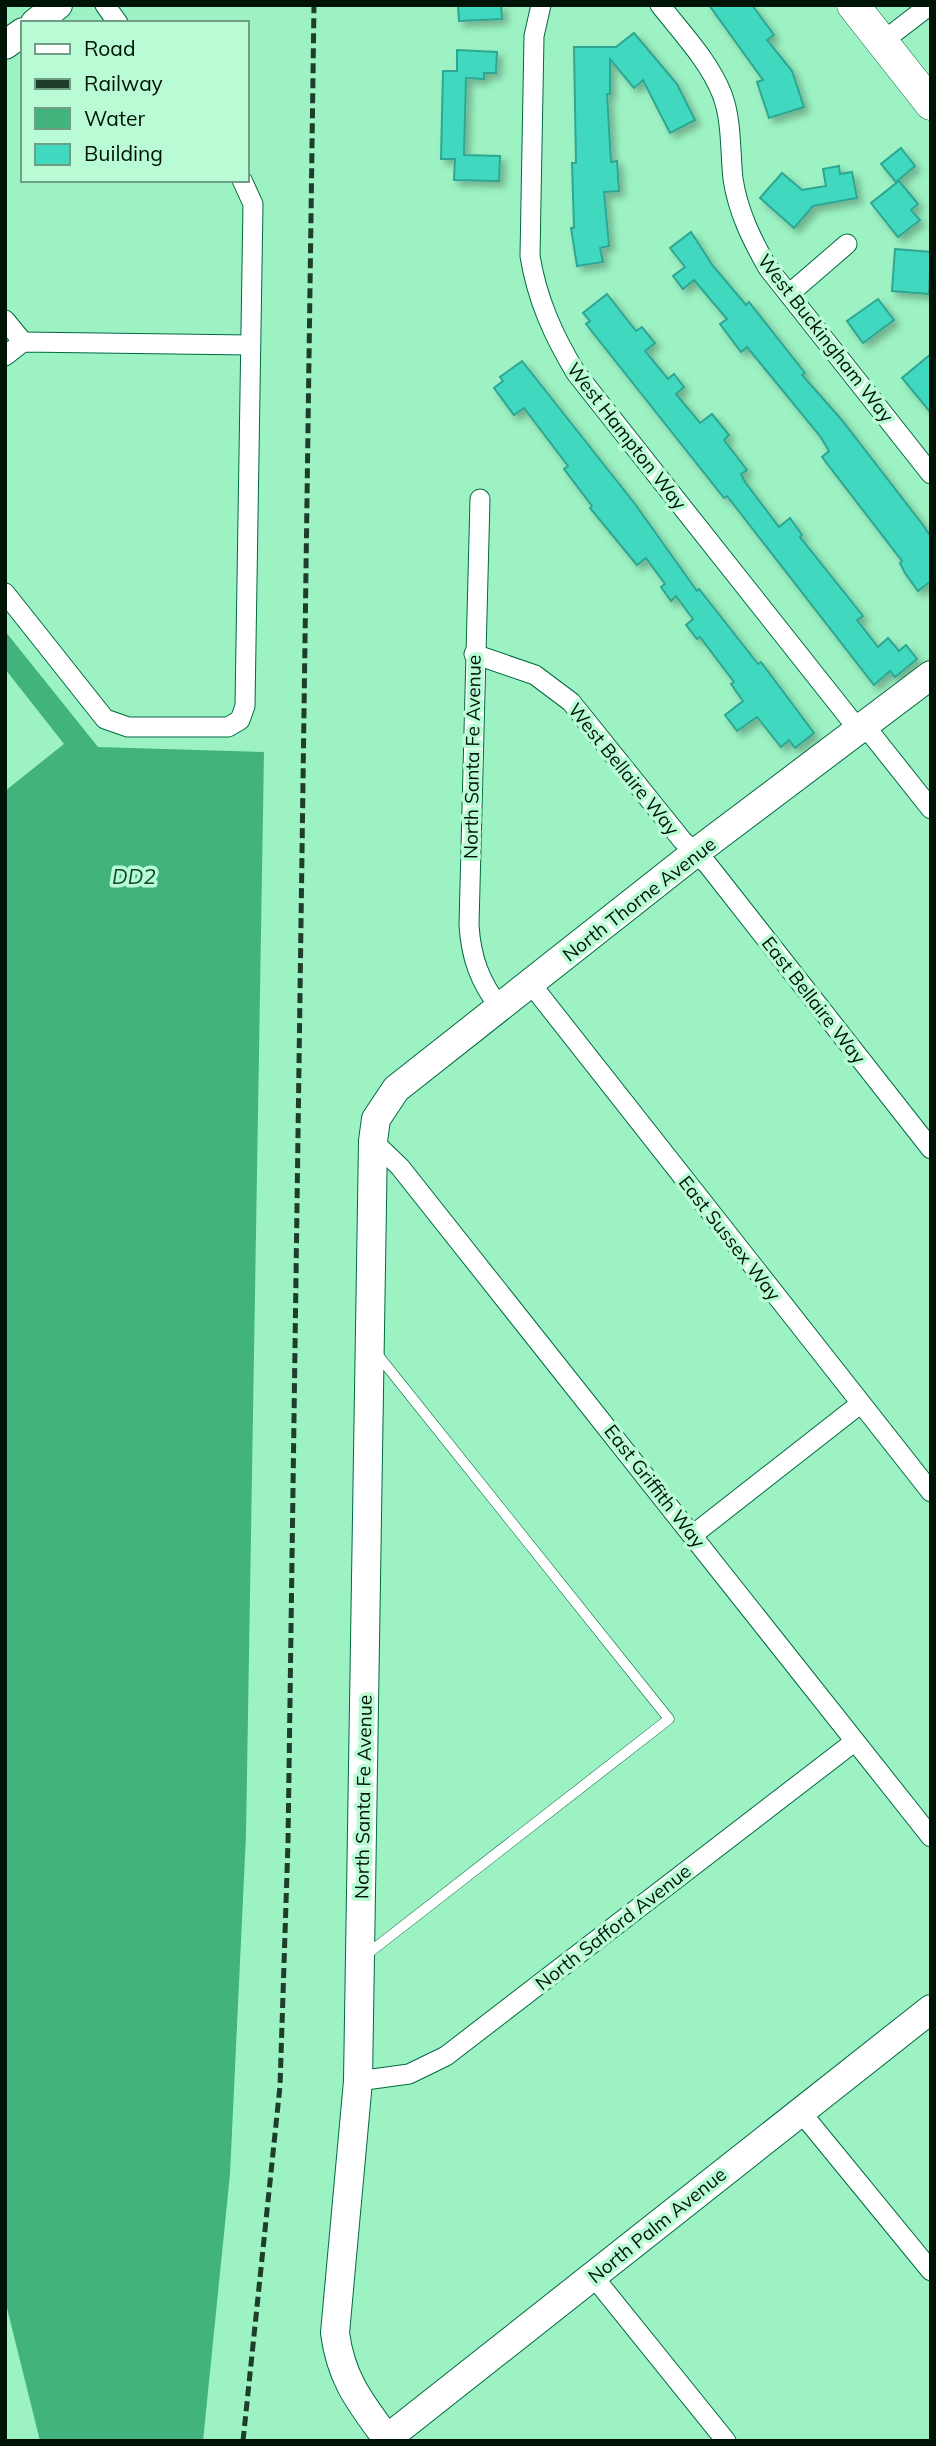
<svg xmlns="http://www.w3.org/2000/svg" width="936" height="2446" viewBox="0 0 936 2446" font-family="Mulish,sans-serif">
<style>
.water{fill:#42b37d}
.building{fill:#41d9c0;stroke:#2fa692;stroke-width:2;filter:url(#shadow)}
.lines{fill:none;stroke-linecap:round;stroke-linejoin:round}
.lane-casing{stroke:#006942;stroke-width:11}
.street-casing{stroke:#006942;stroke-width:21}
.secondary-casing{stroke:#006942;stroke-width:30}
.primary-casing{stroke:#006942;stroke-width:33}
.lane{stroke:#fff;stroke-width:10}
.street{stroke:#fff;stroke-width:19}
.secondary{stroke:#fff;stroke-width:28}
.primary{stroke:#fff;stroke-width:32}
.rail{stroke:#1e3e2b;stroke-width:5;stroke-dasharray:10 5;stroke-linecap:butt}
.labels{text-anchor:middle;stroke-width:7;stroke-linejoin:round;paint-order:stroke}
.street-label{font-size:19px;fill:#001307;stroke:#b8fbd5}
.water-label{font-size:21px;font-style:italic;fill:#0c4b30;stroke:#b8fbd5}
</style>
<defs>
<filter id="shadow"><feDropShadow dx="5" dy="5" stdDeviation="3.5" flood-color="#0004"/></filter>
</defs>
<rect width="100%" height="100%" fill="#9cf2c3"/>
<path class="water" d="M5 631 98 747 264 752 246 1835 230 2174 203 2441H40L5 2300V791L64 744 5 669Z"/>
<g class="building">
<path d="M458 5H501L502 19 459 21Z"/>
<path d="M709 5H752L774 35 767 40 792 71 804 107 769 118 757 82 763 80Z"/>
<path d="M634 33 677 84 695 120 670 133 643 80 634 88 610 59V94H607L611 162 617 161 619 191 604 192 609 246 600 248 603 262 577 266 571 228H574L572 163H576L574 47H616Z"/>
<path d="M457 50 497 52 496 73H484V79L466 78 464 155 500 156 499 181 454 180 455 159H441L443 71H457Z"/>
<path d="M901 148 915 166 896 182 881 164Z"/>
<path d="M839 166 840 174 852 172 857 198 813 206 794 228 760 198 782 173 802 190 826 186 823 169Z"/>
<path d="M899 181 918 204 911 210 920 220 898 237 871 203Z"/>
<path d="M691 232 713 266 746 305 749 302 805 373 802 375 841 419 923 525 931 537V581L918 591 905 573 900 563 902 561 822 457 829 451 820 436 747 347 741 352 720 324 727 319 694 280 683 289 673 276 685 267 670 248Z"/>
<path d="M895 249 931 252 929 294 892 291Z"/>
<path d="M607 294 636 331 642 327 655 343 645 351 668 379 674 374 684 387 676 394 700 423 712 414 729 435 724 440 747 470 741 474 745 482 779 527 790 518 802 535 800 537 863 616 857 620 878 647 888 638 899 651 906 645 917 659 895 677 890 671 874 685 727 496 724 498 586 324 590 321 583 313Z"/>
<path d="M878 299 894 320 863 343 847 321Z"/>
<path d="M931 354V413L902 378Z"/>
<path d="M522 361 635 504 697 591 699 589 758 664 761 662 814 733 795 748 789 740 781 747 757 717 737 731 725 715 743 701 731 684 734 682 700 637 697 639 686 625 693 619 676 596 671 601 661 587 665 584 646 558 637 565 590 508 592 506 564 469 568 466 524 408 514 415 494 388 503 381 500 377Z"/>
</g>
<g class="lines">
<g class="lane-casing">
<path id="lane" d="M366 1955 669 1719 377 1354"/>
</g>
<g class="street-casing">
<g id="street">
<path d="M105 5 118 23"/>
<path d="M541 5 534 36 530 256C537 299 553 335 576 373L850 719 873 736 931 809"/>
<path d="M660 5C682 33 709 61 722 94 732 120 730 151 733 179 738 212 752 240 768 268L931 474"/>
<path d="M882 42 930 5"/>
<path d="M789 294 847 244"/>
<path d="M5 320 23 342"/>
<path d="M5 356 23 342 250 345"/>
<path d="M480 499 469 925C471 958 480 982 500 1008"/>
<path d="M5 593 105 719 128 727H228L240 720 245 706 253 204 242 180"/>
<path d="M474 654 535 675 571 702 682 840 708 865 931 1149"/>
<path d="M531 984 931 1492"/>
<path d="M373 1141 400 1167 931 1837"/>
<path d="M694 1534 860 1404"/>
<path d="M358 2081 409 2074 446 2056 854 1742"/>
<path d="M800 2111 931 2271"/>
<path d="M593 2276 726 2441"/>
</g>
</g>
<g class="secondary-casing">
<g id="secondary">
<path d="M35 23 58 5"/>
<path d="M5 45 23 32"/>
<path d="M387 2439C360 2402 341 2379 335 2333L358 2081 373 1141 376 1119 396 1089 695 853 931 675"/>
<path d="M384 2441 931 2009"/>
</g>
</g>
<g class="primary-casing">
<path id="primary" d="M853 5 931 104"/>
</g>
<use href="#lane" class="lane"/>
<use href="#street" class="street"/>
<use href="#secondary" class="secondary"/>
<use href="#primary" class="primary"/>
<path class="rail" d="M243 2441 280 2086 288 1842 314 5"/>
</g>
<g class="labels">
<g class="street-label">
<text transform="translate(826 338) rotate(52)" y="7">West Buckingham Way</text>
<text transform="translate(627 436) rotate(52)" y="7">West Hampton Way</text>
<text transform="translate(472 757) rotate(-89)" y="7">North Santa Fe Avenue</text>
<text transform="translate(624 769) rotate(51)" y="7">West Bellaire Way</text>
<text transform="translate(639 899) rotate(-38)" y="7">North Thorne Avenue</text>
<text transform="translate(814 1000) rotate(52)" y="7">East Bellaire Way</text>
<text transform="translate(730 1238) rotate(52)" y="7">East Sussex Way</text>
<text transform="translate(655 1486) rotate(52)" y="7">East Griffith Way</text>
<text transform="translate(363 1797) rotate(-89)" y="7">North Santa Fe Avenue</text>
<text transform="translate(613 1927) rotate(-38)" y="7">North Safford Avenue</text>
<text transform="translate(657 2225) rotate(-39)" y="7">North Palm Avenue</text>
</g>
<g class="water-label">
<text x="134" y="884">DD2</text>
</g>
</g>
<rect width="936" height="2446" fill="none" stroke="#001307" stroke-width="14"/>
<rect x="21" y="21" width="228" height="161" fill="#b8fbd5" stroke="#6e9e83" stroke-width="2"/>
<rect x="35" y="44" width="35" height="10" fill="#ffffff" stroke="#6e9e83" stroke-width="2"/>
<text x="84" y="56" font-size="21" fill="#001307">Road</text>
<rect x="35" y="79" width="35" height="10" fill="#1e3e2b" stroke="#6e9e83" stroke-width="2"/>
<text x="84" y="91" font-size="21" fill="#001307">Railway</text>
<rect x="35" y="108" width="35" height="21" fill="#42b37d" stroke="#6e9e83" stroke-width="2"/>
<text x="84" y="126" font-size="21" fill="#001307">Water</text>
<rect x="35" y="144" width="35" height="21" fill="#41d9c0" stroke="#6e9e83" stroke-width="2"/>
<text x="84" y="161" font-size="21" fill="#001307">Building</text>
</svg>
